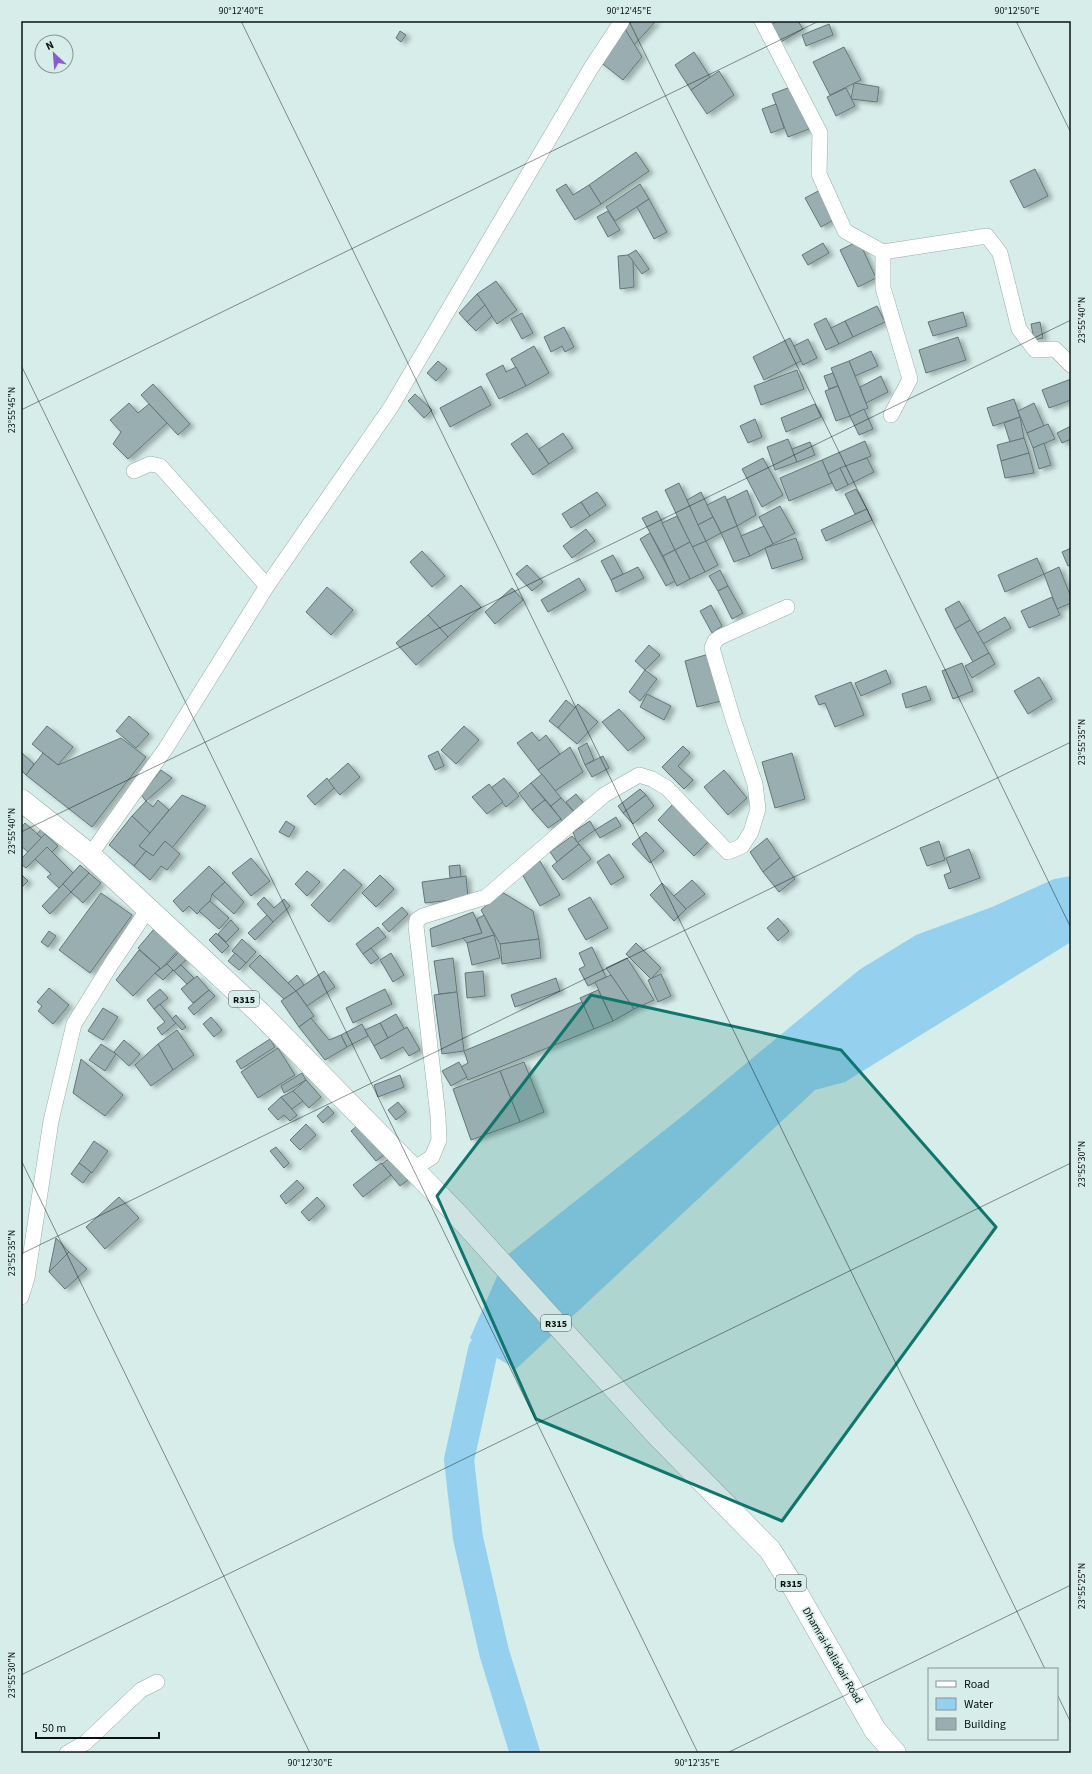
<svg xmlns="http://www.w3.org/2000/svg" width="1092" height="1774" viewBox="0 0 1092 1774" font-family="'Source Sans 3',sans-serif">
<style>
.water{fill:#95d1ef}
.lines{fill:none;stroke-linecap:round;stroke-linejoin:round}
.river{stroke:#95d1ef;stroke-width:30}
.building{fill:#99aeb0;stroke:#63777a;filter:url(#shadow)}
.minor-casing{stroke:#97aca8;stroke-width:16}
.primary-casing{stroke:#97aca8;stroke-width:23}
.minor{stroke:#fff;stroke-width:15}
.primary{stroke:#fff;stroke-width:22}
.marked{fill:#0f766e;fill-opacity:0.2;stroke:#0f766e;stroke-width:3;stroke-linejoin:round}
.ticks{fill:none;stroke:#0b1311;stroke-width:1;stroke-opacity:0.45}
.labels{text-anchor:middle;stroke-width:3.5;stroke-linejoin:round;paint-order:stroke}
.shield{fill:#d7ede9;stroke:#485452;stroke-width:1}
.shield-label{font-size:10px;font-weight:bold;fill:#0b1311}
.street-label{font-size:11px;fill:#0b1311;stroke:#d7ede9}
.neatline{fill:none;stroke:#0b1311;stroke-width:1.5}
.ticks-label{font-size:10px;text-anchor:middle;fill:#0b1311}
</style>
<defs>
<filter id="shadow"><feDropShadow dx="4.5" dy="2.5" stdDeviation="2" flood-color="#0004"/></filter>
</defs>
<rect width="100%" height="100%" fill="#d7ede9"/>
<path class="water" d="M1071 876V942L845 1082 815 1090 516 1369 483 1350 470 1338 506 1256 685 1114 859 970 916 935 992 907 1054 879Z"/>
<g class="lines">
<path class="river" d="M510 1320 483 1350 459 1460 468 1538 494 1652 525 1753"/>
</g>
<g class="building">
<path d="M632 21H656L634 45 625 29Z"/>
<path d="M777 21H798L803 29 781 42 771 25Z"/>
<path d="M829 24 833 35 806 46 802 35Z"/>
<path d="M625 29 642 57 623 80 599 61Z"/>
<path d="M400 31 406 35 401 42 396 38Z"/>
<path d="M844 47 861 80 830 95 813 62Z"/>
<path d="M694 52 710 77 691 90 675 65Z"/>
<path d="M719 71 734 95 707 114 691 90Z"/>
<path d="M854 83 879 87 877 102 851 99Z"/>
<path d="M793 86 809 129 788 137 772 94Z"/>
<path d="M846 88 855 106 836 116 827 97Z"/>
<path d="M776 104 784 128 771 133 762 109Z"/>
<path d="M636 152 649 171 601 204 589 185Z"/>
<path d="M1035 169 1048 196 1024 208 1010 181Z"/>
<path d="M566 184 573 195 589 185 601 204 575 220 556 190Z"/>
<path d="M640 184 649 199 615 221 606 207Z"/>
<path d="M822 189 837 218 821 227 805 198Z"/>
<path d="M649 199 667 232 654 239 637 207Z"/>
<path d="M608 211 620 230 608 237 597 217Z"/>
<path d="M859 241 876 278 858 287 840 250Z"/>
<path d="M823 243 829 253 808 265 802 255Z"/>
<path d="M636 250 649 269 642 274 628 255Z"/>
<path d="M628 255 633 261 634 287 620 289 618 256Z"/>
<path d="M496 281 517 310 497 324 477 294Z"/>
<path d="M477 294 485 305 467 322 459 313Z"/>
<path d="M485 305 492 316 476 331 467 322Z"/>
<path d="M877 306 885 322 853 337 845 321Z"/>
<path d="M963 312 967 326 933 336 928 322Z"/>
<path d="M522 313 533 333 522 339 511 319Z"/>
<path d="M826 318 839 344 826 350 814 324Z"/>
<path d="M845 321 853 337 839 344 831 328Z"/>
<path d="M1040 322 1043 338 1034 340 1031 324Z"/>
<path d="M564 327 574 347 565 352 562 346 551 352 544 337Z"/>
<path d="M958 337 966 360 926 373 919 350Z"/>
<path d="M790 338 801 361 764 380 753 357Z"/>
<path d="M808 339 817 358 803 365 794 346Z"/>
<path d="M534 346 549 373 526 386 511 359Z"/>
<path d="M871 351 878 366 855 376 849 361Z"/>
<path d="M438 361 447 369 436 381 427 373Z"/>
<path d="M849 361 868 408 850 416 831 368Z"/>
<path d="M503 365 506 372 516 367 526 386 499 399 486 374Z"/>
<path d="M797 370 804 389 761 405 754 386Z"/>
<path d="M833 373 838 386 829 389 824 376Z"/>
<path d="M881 376 888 392 866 403 860 387Z"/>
<path d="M1071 379V400L1049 408 1042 390Z"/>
<path d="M153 384 190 424 178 435 141 395Z"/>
<path d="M481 386 491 405 450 427 440 408Z"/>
<path d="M838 386 850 416 836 421 825 391Z"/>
<path d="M415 394 432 410 424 418 408 401Z"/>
<path d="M1014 399 1020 417 993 426 987 408Z"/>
<path d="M129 403 138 413 149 404 167 423 128 459 113 444 121 432 110 420Z"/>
<path d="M1034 403 1044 426 1027 433 1018 411Z"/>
<path d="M815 404 821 417 786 432 781 418Z"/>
<path d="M864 409 873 429 859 435 850 416Z"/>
<path d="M1020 417 1024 438 1010 442 1004 423Z"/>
<path d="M755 419 762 437 748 443 740 426Z"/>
<path d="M1048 424 1055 439 1033 448 1027 433Z"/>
<path d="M1071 426V439L1062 443 1057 433Z"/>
<path d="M527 433 549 464 533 475 511 444Z"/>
<path d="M563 433 573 448 549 464 539 449Z"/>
<path d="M1024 438 1029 453 1001 461 997 445Z"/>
<path d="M788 439 797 462 775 470 767 447Z"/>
<path d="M865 441 871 456 828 474 822 460Z"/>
<path d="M810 442 815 455 797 462 792 449Z"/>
<path d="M1044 443 1051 465 1039 469 1033 448Z"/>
<path d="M1029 453 1034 473 1005 478 1001 461Z"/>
<path d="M763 458 783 495 762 507 742 469Z"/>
<path d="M867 458 874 472 848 485 840 468Z"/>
<path d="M822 460 832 483 789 501 780 478Z"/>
<path d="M840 468 848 485 836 491 828 474Z"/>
<path d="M679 483 706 541 692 547 665 490Z"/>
<path d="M856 489 867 509 855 514 845 494Z"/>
<path d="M747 490 756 515 737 526 727 500Z"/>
<path d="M597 492 606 505 590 516 581 502Z"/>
<path d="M701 492 713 517 698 525 687 500Z"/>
<path d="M725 496 737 526 721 533 707 505Z"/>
<path d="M581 502 590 516 571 528 562 514Z"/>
<path d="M780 506 795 533 773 544 759 517Z"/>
<path d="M867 509 872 520 826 541 821 530Z"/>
<path d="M657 511 675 550 663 556 642 518Z"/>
<path d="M677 516 690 542 675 550 662 523Z"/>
<path d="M713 517 721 533 706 541 698 525Z"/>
<path d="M737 526 750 556 734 562 721 533Z"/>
<path d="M764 526 773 544 750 556 741 536Z"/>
<path d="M586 529 595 541 572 558 563 546Z"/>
<path d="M650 533 675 581 666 586 640 539Z"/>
<path d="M796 538 803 559 772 569 765 548Z"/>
<path d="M706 541 718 565 705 572 692 547Z"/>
<path d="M690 542 705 572 690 579 675 550Z"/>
<path d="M1071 548V565L1068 566 1062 552Z"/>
<path d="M675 550 690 579 677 586 663 556Z"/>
<path d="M422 551 445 576 432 587 410 562Z"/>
<path d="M613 555 623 574 611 580 601 561Z"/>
<path d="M1037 558 1044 574 1005 592 998 575Z"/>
<path d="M527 565 543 582 532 591 516 574Z"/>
<path d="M638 567 644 578 616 592 611 580Z"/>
<path d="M1059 567 1071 597V603L1057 609 1044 574Z"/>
<path d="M720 570 728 586 718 591 709 576Z"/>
<path d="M579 578 586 590 548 612 541 600Z"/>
<path d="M461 585 481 607 448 637 428 615Z"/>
<path d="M728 586 743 613 732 619 718 591Z"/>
<path d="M327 587 353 610 331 635 306 612Z"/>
<path d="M512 588 523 600 495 624 485 612Z"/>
<path d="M1052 597 1060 615 1029 628 1021 611Z"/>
<path d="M959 601 970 620 955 629 945 609Z"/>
<path d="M711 605 722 626 712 633 700 611Z"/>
<path d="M428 615 448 637 416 665 396 643Z"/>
<path d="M1005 617 1011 628 983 644 977 633Z"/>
<path d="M970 620 989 653 973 662 955 629Z"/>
<path d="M649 645 660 655 645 670 635 661Z"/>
<path d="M989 653 995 664 972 678 965 666Z"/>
<path d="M709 654 721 701 697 707 685 661Z"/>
<path d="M962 663 973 691 953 699 942 671Z"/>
<path d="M645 670 657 679 640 701 629 692Z"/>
<path d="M886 670 891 683 861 696 855 683Z"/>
<path d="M1039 677 1052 699 1028 714 1014 691Z"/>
<path d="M851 682 864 715 835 727 825 703 819 705 815 696Z"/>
<path d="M926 686 931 700 906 708 902 694Z"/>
<path d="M647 694 671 706 664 720 640 707Z"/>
<path d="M566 700 575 708 558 728 549 721Z"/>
<path d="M578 704 598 722 577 744 558 728Z"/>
<path d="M619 709 645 738 628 751 602 722Z"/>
<path d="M129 716 149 734 136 748 116 731Z"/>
<path d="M47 726 73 747 58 765 32 744Z"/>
<path d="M464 726 479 740 456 764 441 750Z"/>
<path d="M532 732 539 741 546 735 560 754 538 770 517 743Z"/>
<path d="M121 738 146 757 92 827 26 775 43 753 58 765Z"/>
<path d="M587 743 594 760 585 765 578 748Z"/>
<path d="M683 746 690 753 678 766 693 780 684 789 662 767Z"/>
<path d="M570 747 583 772 555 791 538 770Z"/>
<path d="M438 751 444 766 435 770 428 756Z"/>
<path d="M21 752 34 764 26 775 21 770Z"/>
<path d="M792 753 805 799 775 808 762 762Z"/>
<path d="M603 756 609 768 592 777 585 765Z"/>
<path d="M348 763 360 777 340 795 328 781Z"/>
<path d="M161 770 172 778 146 801 141 795Z"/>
<path d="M724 770 747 798 728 815 704 787Z"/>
<path d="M542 774 561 798 551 806 531 783Z"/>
<path d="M327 778 334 788 315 805 307 796Z"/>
<path d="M504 778 519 796 506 807 491 788Z"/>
<path d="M531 783 545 800 532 810 519 793Z"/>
<path d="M489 784 503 802 487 814 472 797Z"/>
<path d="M640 789 646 795 623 813 618 806Z"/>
<path d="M576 794 585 805 575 813 566 802Z"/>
<path d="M182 795 206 806 172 848 165 841 153 856 139 846Z"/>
<path d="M646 795 654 806 633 824 623 813Z"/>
<path d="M561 798 575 813 563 822 551 806Z"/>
<path d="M158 800 169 810 150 833 132 816 146 801 153 807Z"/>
<path d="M545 800 561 819 548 828 532 810Z"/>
<path d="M673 804 710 840 694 856 658 820Z"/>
<path d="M132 816 150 833 139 846 146 851 134 866 109 845Z"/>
<path d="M616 817 621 826 600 838 595 830Z"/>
<path d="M286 821 295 827 289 837 279 832Z"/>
<path d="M590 821 595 830 577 843 573 832Z"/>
<path d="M25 823 42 838 28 852 21 846V828Z"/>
<path d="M44 826 49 830 42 838 37 834Z"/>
<path d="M646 832 664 851 650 863 632 844Z"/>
<path d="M45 834 58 846 52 852 47 847 26 868 21 864V859Z"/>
<path d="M572 836 579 844 557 862 550 852Z"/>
<path d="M767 838 780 858 763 872 750 852Z"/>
<path d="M165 841 180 854 167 870 161 866 150 880 134 866 146 851 153 856Z"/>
<path d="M939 841 945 860 927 866 920 848Z"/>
<path d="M579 844 591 859 563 880 552 866Z"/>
<path d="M47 847 73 873 59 888 47 877 51 874 35 859Z"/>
<path d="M969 849 980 878 949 889 944 875 951 872 946 858Z"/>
<path d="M609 854 624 877 611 885 597 862Z"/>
<path d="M251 858 270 881 251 896 232 873Z"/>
<path d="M780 858 795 879 779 892 763 872Z"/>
<path d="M540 861 560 895 540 906 521 872Z"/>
<path d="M80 865 89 873 71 892 63 884Z"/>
<path d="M460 865 461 877 450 878 449 866Z"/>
<path d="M209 866 225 882 212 894 210 901 197 914 189 906 183 912 173 901Z"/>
<path d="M344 869 362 885 329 922 311 905Z"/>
<path d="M307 871 320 882 307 896 295 884Z"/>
<path d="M89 873 101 883 83 903 71 892Z"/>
<path d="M21 874 28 881 21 888Z"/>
<path d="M380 875 394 889 376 907 362 893Z"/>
<path d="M466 876 468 898 425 903 422 882Z"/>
<path d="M692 880 705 894 686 909 674 896Z"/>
<path d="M225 882 244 902 234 914 212 894Z"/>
<path d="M662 883 686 909 674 921 650 895Z"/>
<path d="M63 884 71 892 50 914 42 906Z"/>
<path d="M502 892 533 911 539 939 500 944 481 910Z"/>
<path d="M101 893 132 915 90 973 59 950Z"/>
<path d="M264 897 274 908 284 899 290 906 273 922 257 904Z"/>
<path d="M590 897 608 928 586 940 568 909Z"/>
<path d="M210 901 229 918 219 929 199 911Z"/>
<path d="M402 907 408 914 389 932 382 924Z"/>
<path d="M473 912 482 933 432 947 430 929Z"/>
<path d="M267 915 273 922 255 940 248 933Z"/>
<path d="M484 915 494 935 467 943 463 938 482 933 477 919Z"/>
<path d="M778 918 789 931 778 941 767 928Z"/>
<path d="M231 920 239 929 226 942 218 934Z"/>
<path d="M378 927 386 937 363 954 356 944Z"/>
<path d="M154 929 182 946 161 969 138 948Z"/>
<path d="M49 931 56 936 48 947 41 942Z"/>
<path d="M216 933 229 946 222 953 209 940Z"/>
<path d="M494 935 500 958 472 965 467 943Z"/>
<path d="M242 939 256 952 246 963 232 951Z"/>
<path d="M539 939 541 958 502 964 500 944Z"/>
<path d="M636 943 661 968 651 979 626 954Z"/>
<path d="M592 947 606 977 588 986 579 969 585 966 579 953Z"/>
<path d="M371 948 379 958 371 964 363 954Z"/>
<path d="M139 950 160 968 133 996 116 980Z"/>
<path d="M180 951 187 959 174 971 167 964Z"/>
<path d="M235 953 246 963 239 970 228 961Z"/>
<path d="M391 953 404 975 393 982 380 960Z"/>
<path d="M260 955 296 991 284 999 249 966Z"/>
<path d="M453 958 457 992 439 994 434 961Z"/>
<path d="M627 958 654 1000 634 1009 606 968Z"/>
<path d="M167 964 173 970 163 980 155 973Z"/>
<path d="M181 965 194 978 187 984 174 971Z"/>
<path d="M324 971 335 987 307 1006 296 991Z"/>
<path d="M483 971 485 996 467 998 465 973Z"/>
<path d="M661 974 671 996 658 1002 648 980Z"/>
<path d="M297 975 304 985 296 991 288 983Z"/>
<path d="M611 975 634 1009 613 1021 595 982Z"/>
<path d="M197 976 209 990 193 1003 181 989Z"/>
<path d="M556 978 560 991 515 1007 511 995Z"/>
<path d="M49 988 69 1005 53 1024 38 1011 42 1006 37 1002Z"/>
<path d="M160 989 168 998 154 1009 147 1000Z"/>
<path d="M385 989 392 1004 353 1023 346 1008Z"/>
<path d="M209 990 215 996 194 1015 188 1008Z"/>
<path d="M598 990 613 1021 594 1029 580 998Z"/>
<path d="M296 991 314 1016 299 1027 281 1001Z"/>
<path d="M457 992 464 1051 442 1054 434 995Z"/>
<path d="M582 1002 594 1029 468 1080 461 1067 468 1063 464 1051Z"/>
<path d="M160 1004 176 1023 162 1035 157 1028 165 1022 154 1009Z"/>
<path d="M103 1008 118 1017 103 1040 88 1031Z"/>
<path d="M396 1014 405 1030 388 1038 380 1023Z"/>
<path d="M176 1015 186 1027 182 1030 172 1019Z"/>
<path d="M211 1017 222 1030 214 1037 203 1024Z"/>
<path d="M311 1018 329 1040 341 1035 347 1047 325 1060 299 1027Z"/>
<path d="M380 1023 388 1038 374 1046 365 1030Z"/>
<path d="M362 1024 368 1036 347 1047 341 1035Z"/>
<path d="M407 1027 420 1050 409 1056 403 1047 381 1059 374 1046Z"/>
<path d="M177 1030 194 1055 173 1070 158 1044Z"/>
<path d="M270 1039 275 1047 241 1069 236 1061Z"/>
<path d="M124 1040 140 1054 129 1066 114 1052Z"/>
<path d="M101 1044 116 1054 105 1071 89 1060Z"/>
<path d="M158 1044 173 1070 151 1086 135 1065Z"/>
<path d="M278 1048 295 1075 258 1098 241 1072Z"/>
<path d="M81 1059 123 1095 105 1116 73 1093Z"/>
<path d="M459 1062 467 1077 451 1086 442 1071Z"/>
<path d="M524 1062 544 1112 520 1122 500 1071Z"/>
<path d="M500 1071 520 1122 471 1140 453 1089Z"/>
<path d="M302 1073 306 1080 284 1093 281 1086Z"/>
<path d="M400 1075 404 1087 378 1097 374 1085Z"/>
<path d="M306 1080 321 1097 309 1108 293 1091Z"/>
<path d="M293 1091 303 1101 292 1109 281 1097Z"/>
<path d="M281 1097 297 1115 290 1121 284 1115 278 1120 268 1109Z"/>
<path d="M398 1102 406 1112 396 1120 388 1110Z"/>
<path d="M328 1106 334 1113 323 1123 317 1116Z"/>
<path d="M306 1124 316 1135 300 1150 290 1140Z"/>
<path d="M358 1125 384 1155 376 1161 351 1131Z"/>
<path d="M94 1141 108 1151 92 1173 79 1163Z"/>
<path d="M276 1147 289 1163 284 1168 270 1151Z"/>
<path d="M391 1157 409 1179 400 1186 382 1164Z"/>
<path d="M79 1163 91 1172 83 1183 71 1174Z"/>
<path d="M381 1163 391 1175 363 1197 353 1185Z"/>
<path d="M297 1180 304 1188 286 1204 280 1196Z"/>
<path d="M119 1197 139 1218 105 1249 86 1227Z"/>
<path d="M317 1197 325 1206 309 1221 301 1212Z"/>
<path d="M56 1238 69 1252 49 1272Z"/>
<path d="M69 1252 87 1269 65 1289 49 1272Z"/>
</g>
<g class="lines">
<g class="minor-casing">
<g id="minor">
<path d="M762 21 820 133 819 174 845 231 883 252 987 236 1000 253 1019 329 1035 350 1055 349 1071 365"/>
<path d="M883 252V288L910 379 891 415"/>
<path d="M134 471 150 464 160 466 267 586"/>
<path d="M90 855 166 748 267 586 391 407 591 68 622 21"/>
<path d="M412 1170 432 1157 439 1140 438 1116 416 926 417 920 423 916 486 897 604 795 639 775 652 779 667 788 728 852 742 846 751 832 758 809 755 784 733 719 712 648 715 641 720 637 787 607"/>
<path d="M21 1297 27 1278 51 1121 74 1024 110 966 148 909"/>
<path d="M67 1753 85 1743 141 1690 157 1682"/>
</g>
</g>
<g class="primary-casing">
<path id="primary" d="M21 800 90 855 260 1013 455 1212 657 1435 770 1550 794 1588 875 1730 895 1753"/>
</g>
<use href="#minor" class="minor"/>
<use href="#primary" class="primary"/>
</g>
<path class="marked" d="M591 995 841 1050 996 1227 782 1521 536 1419 437 1196Z"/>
<path class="ticks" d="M241 21 1045 1669M629 21 1071 928M1016 21 1071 133M21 365 698 1753M21 410 819 21M21 832 1071 320M21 1160 310 1753M21 1254 1071 742M21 1675 1071 1163M1057 1694 1071 1723M727 1753 1071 1585"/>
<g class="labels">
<g class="shield">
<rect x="229" y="991" width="30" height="16" rx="3"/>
<rect x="541" y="1315" width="30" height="16" rx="3"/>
<rect x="776" y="1575" width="30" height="16" rx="3"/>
</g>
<g class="shield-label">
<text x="244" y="1003">R315</text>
<text x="556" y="1327">R315</text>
<text x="791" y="1587">R315</text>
</g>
<g class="street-label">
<text transform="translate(833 1655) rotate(60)" y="4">Dhamrai-Kaliakair Road</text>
</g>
</g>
<rect width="1092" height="1774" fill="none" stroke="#d7ede9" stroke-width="44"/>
<rect x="928" y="1668" width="130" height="72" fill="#d7ede9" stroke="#859693"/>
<rect x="936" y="1681" width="20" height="6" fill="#ffffff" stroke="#859693"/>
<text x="964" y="1688" font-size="12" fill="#0b1311">Road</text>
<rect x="936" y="1698" width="20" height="12" fill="#95d1ef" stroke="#859693"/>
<text x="964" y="1708" font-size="12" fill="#0b1311">Water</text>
<rect x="936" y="1718" width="20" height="12" fill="#99aeb0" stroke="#859693"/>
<text x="964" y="1728" font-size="12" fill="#0b1311">Building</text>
<g transform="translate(54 54) rotate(334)"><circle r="19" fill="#d7ede9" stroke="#859693"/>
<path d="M0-3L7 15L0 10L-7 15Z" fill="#8c5ad3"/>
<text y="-6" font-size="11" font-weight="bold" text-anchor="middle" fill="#0b1311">N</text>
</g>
<path d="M36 1732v6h123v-6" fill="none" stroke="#0b1311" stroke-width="2"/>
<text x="42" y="1732" font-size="12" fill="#0b1311" stroke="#d7ede9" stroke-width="3" paint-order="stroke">50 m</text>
<rect x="22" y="22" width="1048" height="1730" class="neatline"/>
<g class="ticks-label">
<text x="241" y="14">90°12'40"E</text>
<text x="629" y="14">90°12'45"E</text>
<text x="1017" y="14">90°12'50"E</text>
<text transform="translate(1081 320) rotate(-90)" y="4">23°55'40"N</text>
<text transform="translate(11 410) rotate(-90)" y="4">23°55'45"N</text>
<text transform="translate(1081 742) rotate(-90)" y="4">23°55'35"N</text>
<text transform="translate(11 831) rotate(-90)" y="4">23°55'40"N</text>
<text transform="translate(1081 1164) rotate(-90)" y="4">23°55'30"N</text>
<text transform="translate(11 1253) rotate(-90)" y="4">23°55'35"N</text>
<text transform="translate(1081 1586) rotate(-90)" y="4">23°55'25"N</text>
<text transform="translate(11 1675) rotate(-90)" y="4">23°55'30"N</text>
<text x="310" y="1766">90°12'30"E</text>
<text x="697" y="1766">90°12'35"E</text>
</g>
</svg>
